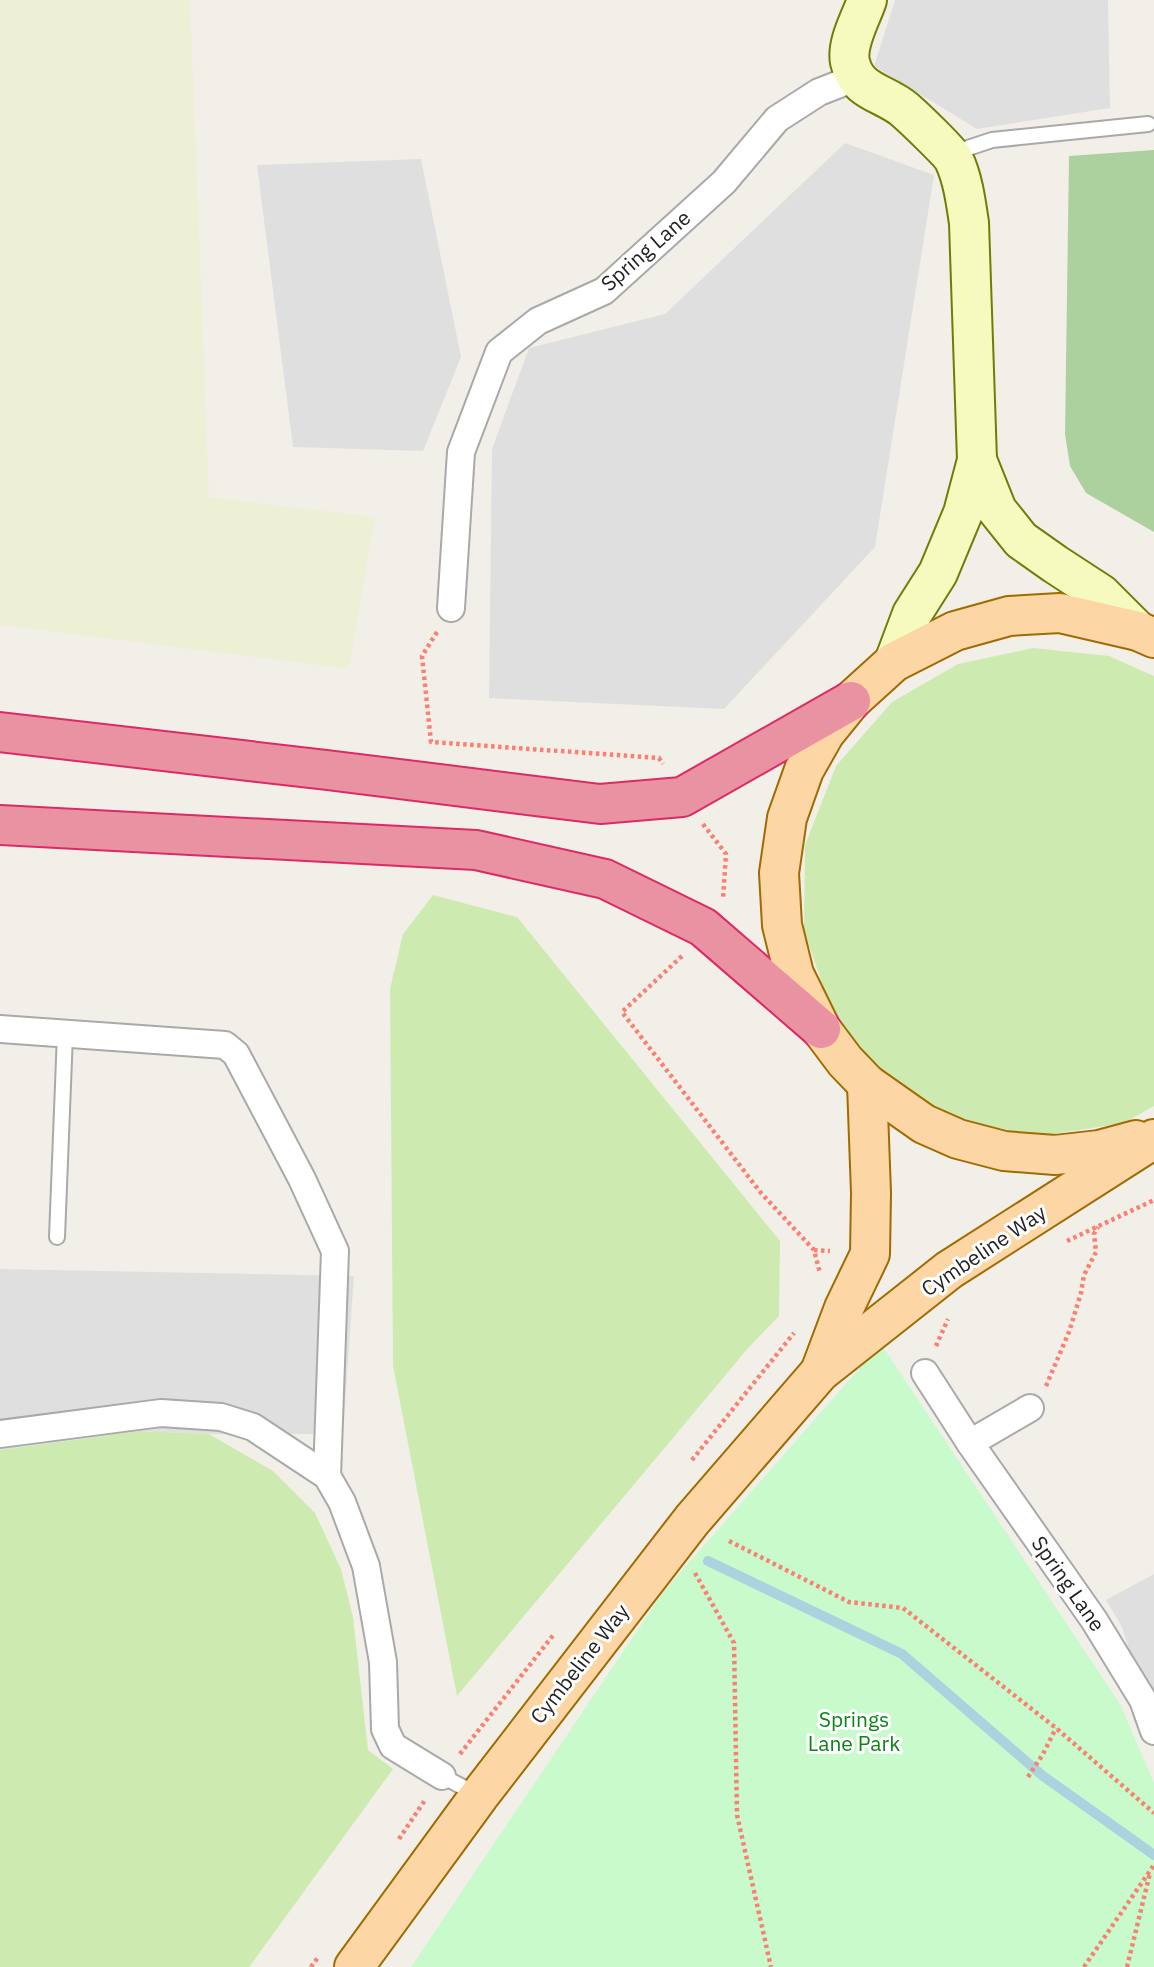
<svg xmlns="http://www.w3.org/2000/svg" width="1154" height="1967" viewBox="0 0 1154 1967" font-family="'IBM Plex Sans',sans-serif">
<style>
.residential{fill:#e0dfdf}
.farmland{fill:#eef0d5}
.grass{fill:#cdebb0}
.forest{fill:#add19e}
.park{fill:#c8facc}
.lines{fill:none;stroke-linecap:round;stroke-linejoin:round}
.stream{stroke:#aad3df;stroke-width:10}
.lane-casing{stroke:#a9a9a9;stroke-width:18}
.street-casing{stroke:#a9a9a9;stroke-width:30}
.secondary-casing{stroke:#707d05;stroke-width:42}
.primary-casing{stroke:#a06b00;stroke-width:42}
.highway-casing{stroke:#dc2a67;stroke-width:42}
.path{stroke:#fa8072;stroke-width:4.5;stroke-dasharray:3.5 3.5;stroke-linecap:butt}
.lane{stroke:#fff;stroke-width:14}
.street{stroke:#fff;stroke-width:26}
.secondary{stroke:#f7fabf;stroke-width:38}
.primary{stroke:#fcd6a4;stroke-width:38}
.highway{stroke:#e892a2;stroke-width:38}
.labels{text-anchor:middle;stroke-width:6;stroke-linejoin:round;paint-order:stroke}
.street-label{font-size:21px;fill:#222;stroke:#fff}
.park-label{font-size:21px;fill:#0c8416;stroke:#fff}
</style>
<rect width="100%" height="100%" fill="#f2efe9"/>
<g class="residential">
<path d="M895 0H1108L1110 108 977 129 874 66Z"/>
<path d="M845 143 934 175 875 547 724 709 489 698 492 449 529 348 665 314Z"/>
<path d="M421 159 461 357 423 451 293 447 257 165Z"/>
<path d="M0 1269 354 1276 343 1434H209L139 1431 0 1450Z"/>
<path d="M1154 1574V1731L1122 1627 1106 1600Z"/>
</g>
<path class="farmland" d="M0 0H190L209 497 375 517 349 669 0 625Z"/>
<g class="grass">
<path d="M1033 648 1109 656 1154 676V1106L1124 1123 1040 1136 957 1120 884 1076 831 1010 804 930 805 845 836 766 892 702 958 664Z"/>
<path d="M433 895 517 917 780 1241 779 1316 749 1347 457 1696 393 1366 390 989 403 934Z"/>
<path d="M139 1431 209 1434 273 1471 315 1513 341 1569 353 1617 368 1750 393 1769 249 1967H0V1450Z"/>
</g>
<path class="forest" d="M1154 150V532L1086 493 1070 466 1065 434 1069 156Z"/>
<path class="park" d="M881 1344 1120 1704 1154 1783V1967H411L664 1591Z"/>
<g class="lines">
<path class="stream" d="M708 1561 902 1654 1043 1776 1154 1855"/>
<g class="lane-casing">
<g id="lane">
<path d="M955 157 968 148 992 140 1148 124"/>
<path d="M57 1237 65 1034"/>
<path d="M442 1776 478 1795"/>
</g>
</g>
<g class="street-casing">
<g id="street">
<path d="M451 608 461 452 499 352 538 321 604 291 724 182 777 119 819 92 855 78"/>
<path d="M0 1029 225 1045 236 1054 302 1179 335 1251 327 1476"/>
<path d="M925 1373 970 1443 1094 1620 1143 1700 1154 1731"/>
<path d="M0 1434 161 1413 221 1417 253 1427 327 1476 342 1502 366 1566 383 1662 385 1729 393 1746 442 1776"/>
<path d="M970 1443 1030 1408"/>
</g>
</g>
<g class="secondary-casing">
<g id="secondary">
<path d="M867 0C861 18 846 43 850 62 857 93 884 92 905 110 913 117 950 152 954 160 963 179 966 203 969 223L977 460 963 513 938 573 912 614 894 662"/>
<path d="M977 460 997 510 1021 540 1055 564 1101 594 1138 631"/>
</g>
</g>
<g class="primary-casing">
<g id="primary">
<path d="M1136 1140 1099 1150 1055 1155 1004 1151 958 1139 924 1124 867 1084 845 1061 821 1029 794 974 782 925 779 873 787 818 804 770 825 733 851 701 894 662 955 631 1009 616 1060 613 1138 631 1154 638"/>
<path d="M820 1372 844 1308 870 1254 871 1193 867 1084"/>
<path d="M354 1967 479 1796 692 1520 820 1372 949 1270 1154 1139"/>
</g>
</g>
<g class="highway-casing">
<g id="highway">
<path d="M0 732 327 770 600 804 682 797 851 701"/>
<path d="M0 825 476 850 605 879 703 927 821 1029"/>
</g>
</g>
<g class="path">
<path d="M437 632 422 656 431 742 659 758 663 764"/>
<path d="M703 824 726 854 723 899"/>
<path d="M682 956 622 1012 761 1193 814 1250 820 1273"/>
<path d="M1067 1241 1154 1200"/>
<path d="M814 1250 830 1251"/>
<path d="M936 1346 948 1319"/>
<path d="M1046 1386 1069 1332 1081 1293 1084 1275 1096 1252 1094 1234 1098 1227"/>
<path d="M692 1460 794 1333"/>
<path d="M729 1541 849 1602 903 1608 1056 1728 1154 1813"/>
<path d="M695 1573 734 1643 737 1815 771 1967"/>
<path d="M460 1754 554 1634"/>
<path d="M1028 1777 1043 1754 1056 1728"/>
<path d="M399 1839 425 1800"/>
<path d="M311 1967 319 1956"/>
<path d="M1084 1967 1154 1865"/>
<path d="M1127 1967 1150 1873"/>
</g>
<use href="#lane" class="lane"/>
<use href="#street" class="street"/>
<use href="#secondary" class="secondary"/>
<use href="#primary" class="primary"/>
<use href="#highway" class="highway"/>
</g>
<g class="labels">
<g class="street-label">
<text transform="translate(646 251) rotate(-41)" y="7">Spring Lane</text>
<text transform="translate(984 1251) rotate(-34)" y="7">Cymbeline Way</text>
<text transform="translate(1068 1584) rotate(55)" y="7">Spring Lane</text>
<text transform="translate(580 1664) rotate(-52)" y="7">Cymbeline Way</text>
</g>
<g class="park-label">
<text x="854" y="1727">Springs<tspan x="854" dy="24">Lane Park</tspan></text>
</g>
</g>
</svg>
